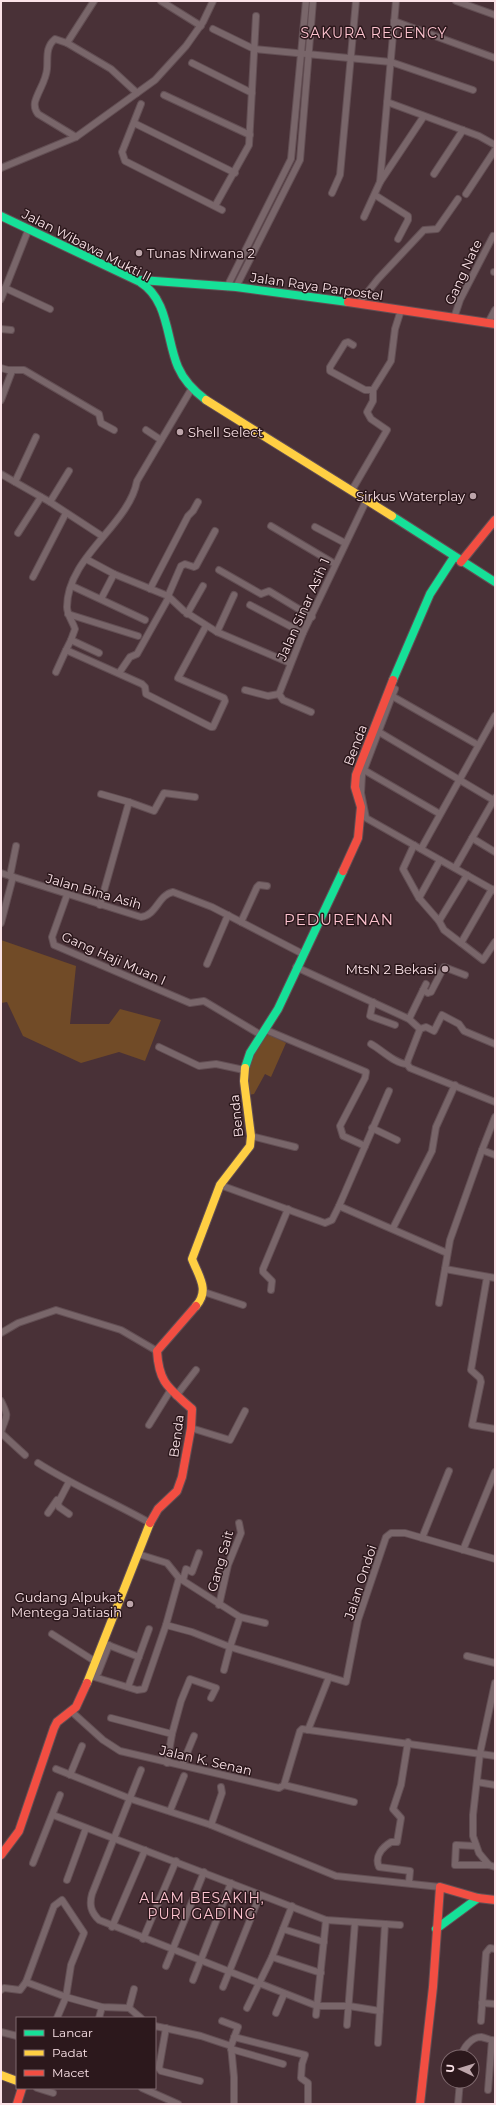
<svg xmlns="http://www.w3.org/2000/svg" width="496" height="2105" viewBox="0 0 496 2105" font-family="Montserrat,sans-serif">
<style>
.green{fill:#714b27}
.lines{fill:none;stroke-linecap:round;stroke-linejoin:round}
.street-casing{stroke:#634f54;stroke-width:8}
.fast-casing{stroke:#634f54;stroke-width:10}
.slow-casing{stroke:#634f54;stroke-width:10}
.jam-casing{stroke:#634f54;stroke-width:10}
.street{stroke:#79666a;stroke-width:6}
.fast{stroke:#16e098;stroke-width:8}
.slow{stroke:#ffcf43;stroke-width:8}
.jam{stroke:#f24e42;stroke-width:8}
.poi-dot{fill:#bda5aa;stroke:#2c181c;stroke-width:1.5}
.labels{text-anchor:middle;stroke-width:3;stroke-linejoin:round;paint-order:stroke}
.street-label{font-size:13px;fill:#fbe3e8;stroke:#2c181c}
.poi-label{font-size:13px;fill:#fbe3e8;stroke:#2c181c;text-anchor:end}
.neighbourhood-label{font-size:14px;letter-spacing:1px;fill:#fec4d0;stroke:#2c181c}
.quarter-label{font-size:15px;letter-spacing:1px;fill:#fec4d0;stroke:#2c181c}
</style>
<rect width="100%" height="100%" fill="#493137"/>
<g class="green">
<path d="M1 940 76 966 70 1024H109L120 1009 161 1020 145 1061 119 1052 81 1063 23 1036 7 1002 1 1003Z"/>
<path d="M267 1033 286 1043 271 1077 265 1074 254 1094 248 1095C247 1063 249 1060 267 1033Z"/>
</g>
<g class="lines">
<g class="street-casing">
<g id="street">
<path d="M161 1 201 26"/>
<path d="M456 1 495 15"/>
<path d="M394 21 495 58"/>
<path d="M213 29 254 49 391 62 473 90"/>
<path d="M67 43 111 69 137 93"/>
<path d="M192 63 252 93"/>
<path d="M164 95 250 135"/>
<path d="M387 102 479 136 495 145"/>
<path d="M141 104 122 152 125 161 222 210"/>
<path d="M134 123 235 173"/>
<path d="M76 137 38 114C35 110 34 107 35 102 38 91 46 81 47 69 48 59 45 47 55 39L67 43 94 1"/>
<path d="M1 168 76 137 155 80 186 46 203 22 213 1"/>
<path d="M434 174 463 130"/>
<path d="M380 182 396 1"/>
<path d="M332 193 340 175 356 1"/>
<path d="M466 194 495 150"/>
<path d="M375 195 408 216V220L398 239"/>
<path d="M215 206 249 145 256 16"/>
<path d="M364 217 380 182 424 116"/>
<path d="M494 272H495"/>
<path d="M227 287 291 159 306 1"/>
<path d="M236 287 300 160 313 1"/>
<path d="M5 288 50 309"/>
<path d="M1 299 29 228"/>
<path d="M359 303 378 279 424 230 437 229 458 199"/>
<path d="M454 318 460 300 493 236"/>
<path d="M488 323 495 310"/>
<path d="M1 329 11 330"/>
<path d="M353 345 348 342 345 343 330 367V371L365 390H373"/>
<path d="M1 368 8 370H24L99 414 101 423 114 430"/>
<path d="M1 400 12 371"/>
<path d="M146 430 161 440"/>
<path d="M1 474 50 502 102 536"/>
<path d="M15 482 36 437"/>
<path d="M352 490 387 430 371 419 367 412 373 401V390L391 361 395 329 401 310"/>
<path d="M50 502 69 471"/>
<path d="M271 526 335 564"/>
<path d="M315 527 345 543"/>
<path d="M18 533 41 497"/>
<path d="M86 559 114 574 168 596 184 611 217 632 290 663"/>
<path d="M219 570 261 594 269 591 312 617"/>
<path d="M33 577 66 513"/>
<path d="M72 586 145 620"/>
<path d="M150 589 188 516 193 511 198 502"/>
<path d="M168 596 181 566 185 564 194 567 196 566 215 531"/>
<path d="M101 599 114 574"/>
<path d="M250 605 303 633"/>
<path d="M68 614 138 636"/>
<path d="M187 614 203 586"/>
<path d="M217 632 234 595"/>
<path d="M71 640 66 650 142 684 145 687 146 694 211 727H213L225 701 224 698 178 678 206 626"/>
<path d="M99 653 71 640 75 629C73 622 67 615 67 607 67 557 129 525 137 481L192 388"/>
<path d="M56 672 66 650"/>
<path d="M119 673 130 657 137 654 169 597"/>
<path d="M395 689 392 696 478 745"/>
<path d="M245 690 268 696 279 694"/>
<path d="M392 696 362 775 361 793 366 818 495 891"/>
<path d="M311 712 283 700 279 694 303 633 367 499"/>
<path d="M379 732 495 801"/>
<path d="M364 770 440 814"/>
<path d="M101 794 129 802"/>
<path d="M472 838 495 852"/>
<path d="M414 845 403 869 419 898"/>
<path d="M421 849 495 716"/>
<path d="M440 860 419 898 439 921 467 875"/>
<path d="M455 868 495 798"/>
<path d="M1 873 141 917C157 915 158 895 173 892L212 907 303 954"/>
<path d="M10 876 16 846"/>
<path d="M492 889 461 943 483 960 495 942"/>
<path d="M67 895 52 937 54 945 190 1003 204 1001 261 1035"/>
<path d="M100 905 129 802 154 811 164 793 195 797"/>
<path d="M439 921 444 930 461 943"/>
<path d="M241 922 257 887 259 885 267 886"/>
<path d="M1 923 13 877"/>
<path d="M207 964 228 915"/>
<path d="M296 967 409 1019 420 1029 408 1060 407 1064 410 1068 495 1102"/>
<path d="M423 990 428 993 431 992 444 967 465 975"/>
<path d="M373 1002 370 1016 395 1025"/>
<path d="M409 1019 426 984"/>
<path d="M420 1029 426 1027 434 1031 442 1015 459 1024 464 1031 495 1044"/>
<path d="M266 1030 366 1072 365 1078 340 1126 343 1136 365 1146"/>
<path d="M371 1044C382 1050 395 1064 407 1064"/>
<path d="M159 1047 199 1066 216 1064 244 1070"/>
<path d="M389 1091 339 1206 447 1253"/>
<path d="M495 1117 482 1150 495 1155"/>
<path d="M372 1128 397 1140"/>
<path d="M251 1136 295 1147"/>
<path d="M482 1150 450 1240 445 1269 495 1278"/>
<path d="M220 1185 325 1223 332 1220 339 1206"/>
<path d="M393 1228 432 1151 436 1127 455 1085"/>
<path d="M487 1277 471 1370 480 1378 481 1382 472 1425 495 1429"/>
<path d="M271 1290 272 1281 263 1272V1269L288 1209"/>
<path d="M204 1292 243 1305"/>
<path d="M439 1303 445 1269"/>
<path d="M1 1333 18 1323 56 1310 121 1330 157 1351"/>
<path d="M176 1396 196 1370"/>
<path d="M1 1401C10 1419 6 1415 1 1432"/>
<path d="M149 1425 170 1391"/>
<path d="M191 1428 230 1440 245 1411"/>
<path d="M1 1433 25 1455"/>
<path d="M38 1463C74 1486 113 1502 150 1523"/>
<path d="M69 1482 58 1503 59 1507 69 1514"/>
<path d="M48 1513 57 1500"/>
<path d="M422 1538 449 1471"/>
<path d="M463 1550 495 1472"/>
<path d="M138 1554 167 1563 179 1578 240 1617 230 1647 346 1682 358 1620 386 1537 391 1533H405L495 1559"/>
<path d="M183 1580 186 1569 192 1572 199 1553"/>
<path d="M219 1605 228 1565 241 1533 239 1523"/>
<path d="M240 1617 265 1623"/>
<path d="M166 1625 192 1632 230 1647 224 1670"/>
<path d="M52 1634 96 1662"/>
<path d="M103 1643 139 1657"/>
<path d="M467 1656 495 1663"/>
<path d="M98 1673 109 1645"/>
<path d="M91 1676 137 1690 144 1689 166 1625 179 1578"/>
<path d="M128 1687 149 1629"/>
<path d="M72 1712 103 1740 120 1751 279 1788 284 1785 300 1731 302 1729 495 1756"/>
<path d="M111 1718 172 1734 181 1701 190 1679 216 1688 211 1698"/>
<path d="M308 1730 329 1677"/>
<path d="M408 1742 401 1785 393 1809 401 1818 397 1842H391C383 1847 374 1856 379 1867L410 1871 409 1882"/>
<path d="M167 1763 172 1734"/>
<path d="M182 1765 194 1736"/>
<path d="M56 1769 131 1799 211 1825 336 1876 440 1887"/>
<path d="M141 1770 92 1894C89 1905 91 1912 99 1920L317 2006H349L380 2011"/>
<path d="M70 1775 82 1746"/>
<path d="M477 1782 495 1785"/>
<path d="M284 1785 354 1802"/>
<path d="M170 1811 184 1776"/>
<path d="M53 1815 326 1920 400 1925"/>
<path d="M211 1825 222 1793 221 1787"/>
<path d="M476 1846 456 1845 455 1865H489L495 1867"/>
<path d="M33 1863 60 1795"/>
<path d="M489 1865 479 1853 473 1836V1815L480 1753 495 1683"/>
<path d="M67 1880 86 1828"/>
<path d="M112 1927 145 1850"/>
<path d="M283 1929 324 1942"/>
<path d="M143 1939 176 1861"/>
<path d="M272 1957 321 1973"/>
<path d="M166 1966 204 1872"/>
<path d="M193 1980 231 1883"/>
<path d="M26 1982 54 1906 62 1900 84 1933 71 1965 66 1997 57 2018"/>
<path d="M223 1987 260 1895"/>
<path d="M1 1990 4 1988 20 1990 26 1982 66 1997 102 2007 129 2008 141 2018"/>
<path d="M482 2003 495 2004"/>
<path d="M129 2008 134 1989"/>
<path d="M247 2008 272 1957 292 1906"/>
<path d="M276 2013 284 1994"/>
<path d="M316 2015 326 1920"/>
<path d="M99 2018 102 2007"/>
<path d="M222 2021 238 2027 231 2046 234 2077V2104"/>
<path d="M481 2021 486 1953 490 1948 495 1949"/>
<path d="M347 2025 355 1922"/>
<path d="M155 2026 201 2036 231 2046"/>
<path d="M166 2028 159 2068 161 2071 200 2081"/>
<path d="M1 2032 17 2036"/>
<path d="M234 2037 305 2055 302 2064 301 2078 308 2083V2104"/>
<path d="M378 2043 385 1924"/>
<path d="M231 2049 283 2064"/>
<path d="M461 2057C463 2048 471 2037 481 2037 486 2038 490 2040 495 2041"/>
<path d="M37 2088 53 2093"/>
<path d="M142 2088 178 2104"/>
<path d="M488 2090 492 2040"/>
<path d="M458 2104 460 2081"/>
</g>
</g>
<g class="fast-casing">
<g id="fast">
<path d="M1 216 140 282C169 300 166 339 178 367 184 381 194 391 206 400"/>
<path d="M141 280 236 287 348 302"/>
<path d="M392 516 495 582"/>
<path d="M393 680 430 594 454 557"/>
<path d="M245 1068 250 1053 278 1009 343 871"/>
<path d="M436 1929 478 1898"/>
</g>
</g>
<g class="slow-casing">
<g id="slow">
<path d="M206 400 392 516"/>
<path d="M196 1306C210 1290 199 1277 192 1259L220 1185 250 1146 251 1136 244 1081 245 1068"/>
<path d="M87 1683 150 1523"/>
<path d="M1 2075 17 2081"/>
</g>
</g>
<g class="jam-casing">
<g id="jam">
<path d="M348 302 495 324"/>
<path d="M461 562 495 520"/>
<path d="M343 871 358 838 361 807 355 787 356 775 393 680"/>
<path d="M150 1523 158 1509 177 1491 182 1477 191 1428 192 1409C169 1388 159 1384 157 1351L196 1306"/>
<path d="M1 1855 19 1831 54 1728 57 1722 76 1707 87 1683"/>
<path d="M17 2104 22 2088"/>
<path d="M420 2104 433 1987 440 1887 478 1898 495 1900"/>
</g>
</g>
<use href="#street" class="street"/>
<use href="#fast" class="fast"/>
<use href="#slow" class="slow"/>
<use href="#jam" class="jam"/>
</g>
<g class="poi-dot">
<circle cx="139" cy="253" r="4"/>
<circle cx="180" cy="432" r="4"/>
<circle cx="473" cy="496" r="4"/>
<circle cx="445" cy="969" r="4"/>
<circle cx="130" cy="1604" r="4"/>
</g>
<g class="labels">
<g class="street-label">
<text transform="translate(87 245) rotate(27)" y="5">Jalan Wibawa Mukti II</text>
<text transform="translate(463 272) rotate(-65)" y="5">Gang Nate</text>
<text transform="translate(317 286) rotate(8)" y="5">Jalan Raya Parpostel</text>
<text transform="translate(303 609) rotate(-66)" y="5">Jalan Sinar Asih 1</text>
<text transform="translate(355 745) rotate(-69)" y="5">Benda</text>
<text transform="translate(94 891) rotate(16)" y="5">Jalan Bina Asih</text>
<text transform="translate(114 958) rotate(24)" y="5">Gang Haji Muan I</text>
<text transform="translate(236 1116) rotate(-96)" y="5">Benda</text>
<text transform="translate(176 1436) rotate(-82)" y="5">Benda</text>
<text transform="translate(220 1561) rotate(-74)" y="5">Gang Sait</text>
<text transform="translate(360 1582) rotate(-72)" y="5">Jalan Ondoi</text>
<text transform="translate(206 1760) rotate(13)" y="5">Jalan K. Senan</text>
</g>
<g class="poi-label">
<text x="147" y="258" text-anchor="start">Tunas Nirwana 2</text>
<text x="188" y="437" text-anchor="start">Shell Select</text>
<text x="465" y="501">Sirkus Waterplay</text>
<text x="437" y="974">MtsN 2 Bekasi</text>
<text x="122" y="1602">Gudang Alpukat<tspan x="122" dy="15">Mentega Jatiasih</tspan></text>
</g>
<g class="neighbourhood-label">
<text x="374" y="38">SAKURA REGENCY</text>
<text x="202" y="1903">ALAM BESAKIH,<tspan x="202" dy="16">PURI GADING</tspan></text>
</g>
<g class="quarter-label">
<text x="339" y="925">PEDURENAN</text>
</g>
</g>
<rect width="496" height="2105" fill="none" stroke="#fbe3e8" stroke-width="4"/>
<rect x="16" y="2017" width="140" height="72" fill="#2c181c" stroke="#7f696e"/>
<rect x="24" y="2030" width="20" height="6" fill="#16e098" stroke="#7f696e"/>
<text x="52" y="2037" font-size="12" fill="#fbe3e8">Lancar</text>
<rect x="24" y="2050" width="20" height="6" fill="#ffcf43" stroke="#7f696e"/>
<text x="52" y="2057" font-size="12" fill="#fbe3e8">Padat</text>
<rect x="24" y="2070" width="20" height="6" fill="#f24e42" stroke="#7f696e"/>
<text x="52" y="2077" font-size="12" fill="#fbe3e8">Macet</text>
<g transform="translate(460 2069) rotate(274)"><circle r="19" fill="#2c181c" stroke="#7f696e"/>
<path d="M0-3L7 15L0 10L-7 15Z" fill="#bda5aa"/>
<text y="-6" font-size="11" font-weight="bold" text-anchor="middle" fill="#fbe3e8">U</text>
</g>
</svg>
